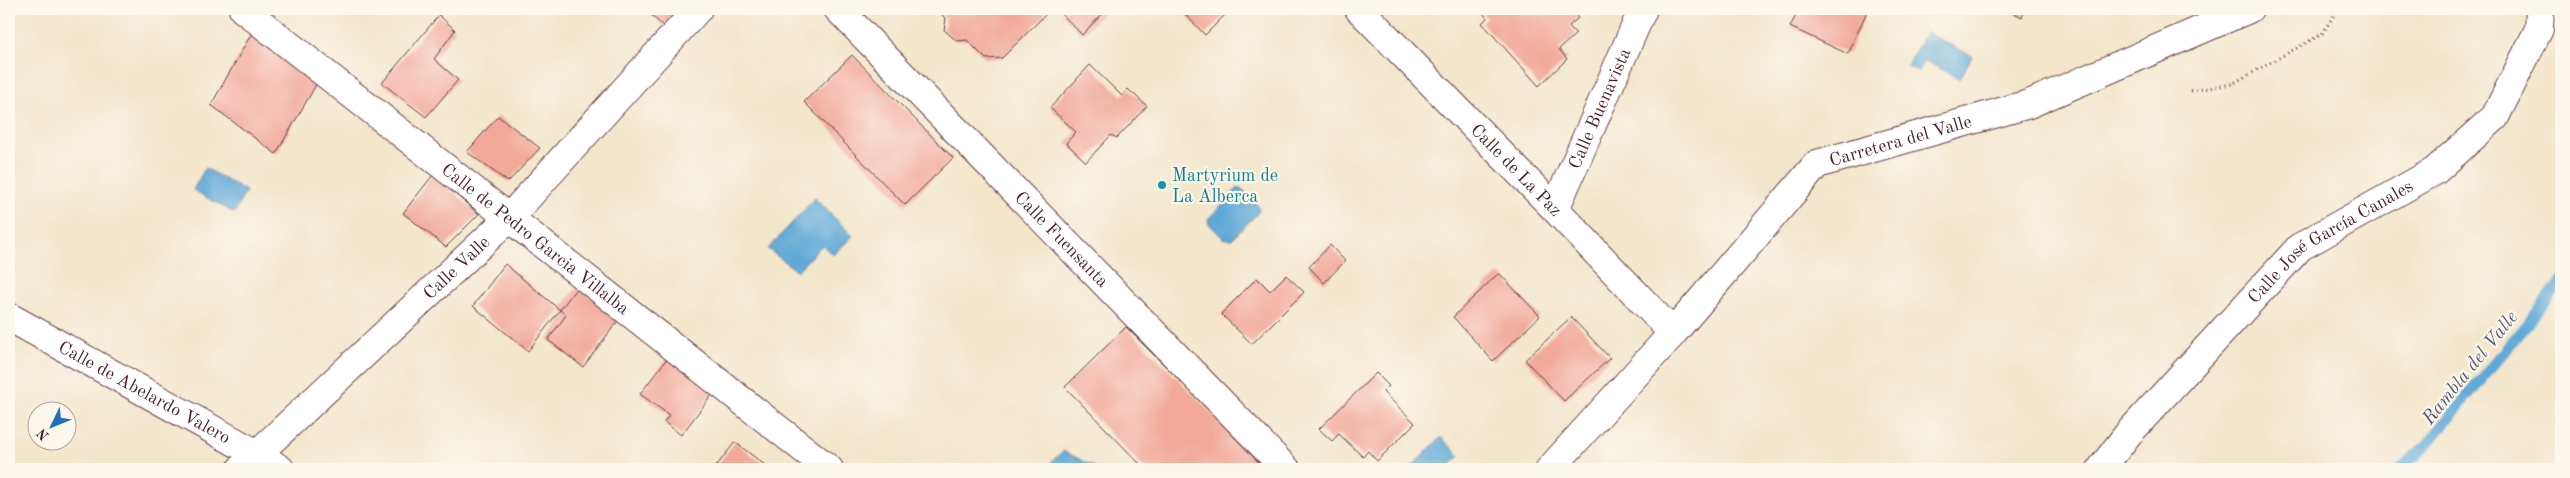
<svg xmlns="http://www.w3.org/2000/svg" width="2570" height="478" viewBox="0 0 2570 478" font-family="'Old Standard TT',serif">
<style>
.water{fill:#5ea9d7;stroke:#546481}
.lines{fill:none;stroke-linecap:round;stroke-linejoin:round}
.stream{stroke:#5ea9d7;stroke-width:11}
.building{fill:#f2a99a}
.street-casing{stroke:#633d43;stroke-width:30}
.path{stroke:#633d43;stroke-width:3;stroke-dasharray:1 4;stroke-linecap:butt}
.street{stroke:#fff;stroke-width:28}
.culture-dot{fill:#0f9aa8;stroke:#fbf7ec;stroke-width:2}
.labels{text-anchor:middle;stroke-width:4.5;stroke-linejoin:round;paint-order:stroke}
.street-label{font-size:18px;fill:#4a1f2b;stroke:#fbf7ec}
.culture-label{font-size:18px;fill:#0d838f;stroke:#fbf7ec;text-anchor:start}
.water-label{font-size:19px;font-style:italic;fill:#525670;stroke:#fbf7ec}
</style>
<rect width="100%" height="100%" fill="#fbf7ec"/>
<filter id="ink" filterUnits="userSpaceOnUse"><feTurbulence type="fractalNoise" baseFrequency=".02" numOctaves="2"/><feDisplacementMap in="SourceGraphic" scale="10" xChannelSelector="R" yChannelSelector="G"/><feConvolveMatrix kernelMatrix="1 2 1 2 8 2 1 2 1" color-interpolation-filters="sRGB"/></filter>
<filter id="wash" filterUnits="userSpaceOnUse"><feTurbulence type="fractalNoise" baseFrequency=".0096" numOctaves="4" result="noise"/><feDisplacementMap in="SourceGraphic" scale="20" xChannelSelector="R" yChannelSelector="G"/><feGaussianBlur stdDeviation="1.12" result="paint"/><feColorMatrix in="noise" values="0 0 0 0 0 0 0 0 0 0 0 0 0 0 0 0 0 1.4 0 .05"/><feComposite in="paint" operator="in"/></filter>
<g filter="url(#wash)">
<rect width="100%" height="100%" fill="#f3e6cb"/>
<g class="water">
<path d="M1926 32 1972 56 1960 79 1924 60 1918 72 1907 66Z"/>
<path d="M205 168 246 191 234 213 193 190Z"/>
<path d="M1238 188C1246 190 1254 201 1259 208L1258 213 1232 239H1224L1209 224 1208 219Z"/>
<path d="M815 198 853 236 833 255 822 245 797 271 768 249Z"/>
<path d="M1441 437 1460 456 1446 469H1409Z"/>
<path d="M1063 451 1095 467 1097 469H1051L1047 466Z"/>
</g>
<g class="lines">
<path class="stream" d="M2400 469 2427 445 2561 282"/>
</g>
<g id="blocks">
<g class="building">
<path d="M645 9H691L680 11 663 26Z"/>
<path d="M936 9H1042L1046 14 1002 58 986 59 967 40 957 41 944 30 946 19Z"/>
<path d="M1067 9H1107L1082 35 1062 14Z"/>
<path d="M1180 9H1231L1205 35Z"/>
<path d="M1483 9H1569L1578 18 1569 26 1576 34 1559 49 1567 59 1539 86 1482 23 1487 18 1481 11Z"/>
<path d="M1793 9H1868L1848 54 1790 27 1798 11Z"/>
<path d="M2006 9H2026L2022 17Z"/>
<path d="M439 15 455 30 434 59 458 80 426 117 382 83Z"/>
<path d="M253 31 317 83 276 154 211 105Z"/>
<path d="M852 55 953 158 905 205 804 102Z"/>
<path d="M1090 65 1122 96 1128 89 1147 106 1117 138 1111 135 1086 162 1066 143 1076 132 1050 108Z"/>
<path d="M498 116 540 148 508 182 467 152Z"/>
<path d="M433 175 479 214 446 247 403 213Z"/>
<path d="M1330 245 1345 261 1324 283 1309 267Z"/>
<path d="M505 264 560 310 528 351 473 306Z"/>
<path d="M1499 273 1540 316 1493 361 1453 317Z"/>
<path d="M1286 275 1304 292 1252 344 1221 314 1257 278 1270 291Z"/>
<path d="M578 286 620 318 583 367 548 340 566 315 560 310Z"/>
<path d="M1571 317 1610 358 1564 401 1525 360Z"/>
<path d="M1126 327 1200 401 1265 469H1145L1065 387Z"/>
<path d="M669 356 715 391 681 435 664 422 669 415 640 394Z"/>
<path d="M1376 373 1389 386 1383 392 1415 423 1377 461 1368 451 1363 457 1339 434 1332 441 1319 429Z"/>
<path d="M735 442 770 469H714Z"/>
</g>
</g>
</g>
<g filter="url(#ink)">
<use href="#blocks" fill-opacity="0" stroke="#633d43" stroke-width="1"/>
<g class="lines">
<g class="street-casing">
<g id="street">
<path id="s1" d="M243 9 829 469"/>
<path id="s2" d="M838 9 1286 469"/>
<path id="s3" d="M1359 9 1555 209 1673 333"/>
<path id="s4" d="M1555 209 1643 9"/>
<path id="s5" d="M9 317 257 454 280 469"/>
<path id="s6" d="M241 469 508 219 698 9"/>
<path id="s7" d="M1550 469 1673 333 1817 164 2029 104 2249 9"/>
<path id="s8" d="M2101 469 2128 434 2300 247 2435 171 2495 117 2539 29 2540 9"/>
</g>
</g>
<path class="path" d="M2191 91 2232 84 2322 34 2338 9"/>
<use href="#street" class="street"/>
</g>
</g>
<circle class="culture-dot" cx="1162" cy="185" r="5"/>
<g class="labels">
<g class="street-label">
<text dy="6" stroke="none"><textPath href="#s4" startOffset="110">Calle Buenavista</textPath></text>
<text dy="6" stroke="none"><textPath href="#s7" startOffset="492">Carretera del Valle</textPath></text>
<text dy="6" stroke="none"><textPath href="#s3" startOffset="225">Calle de La Paz</textPath></text>
<text dy="6" stroke="none"><textPath href="#s2" startOffset="321">Calle Fuensanta</textPath></text>
<text dy="6" stroke="none"><textPath href="#s1" startOffset="372">Calle de Pedro Garcia Villalba</textPath></text>
<text dy="6" stroke="none"><textPath href="#s8" startOffset="326">Calle José García Canales</textPath></text>
<text dy="6" stroke="none"><textPath href="#s6" startOffset="295">Calle Valle</textPath></text>
<text dy="6" stroke="none"><textPath href="#s5" startOffset="155">Calle de Abelardo Valero</textPath></text>
</g>
<g class="culture-label">
<text x="1172" y="181">Martyrium de<tspan x="1172" dy="21">La Alberca</tspan></text>
</g>
<g class="water-label">
<text transform="translate(2469 367) rotate(-51)" y="7">Rambla del Valle</text>
</g>
</g>
<rect width="2570" height="478" fill="none" stroke="#fbf7ec" stroke-width="30"/>
<g transform="translate(52 426) rotate(227)"><circle r="24" fill="#fbf7ec" stroke="#b4a19f"/>
<path d="M0-4L9 19L0 12L-9 19Z" fill="#1f6fb2"/>
<text y="-8" font-size="14" font-weight="bold" text-anchor="middle" fill="#4a1f2b">N</text>
</g>
</svg>
